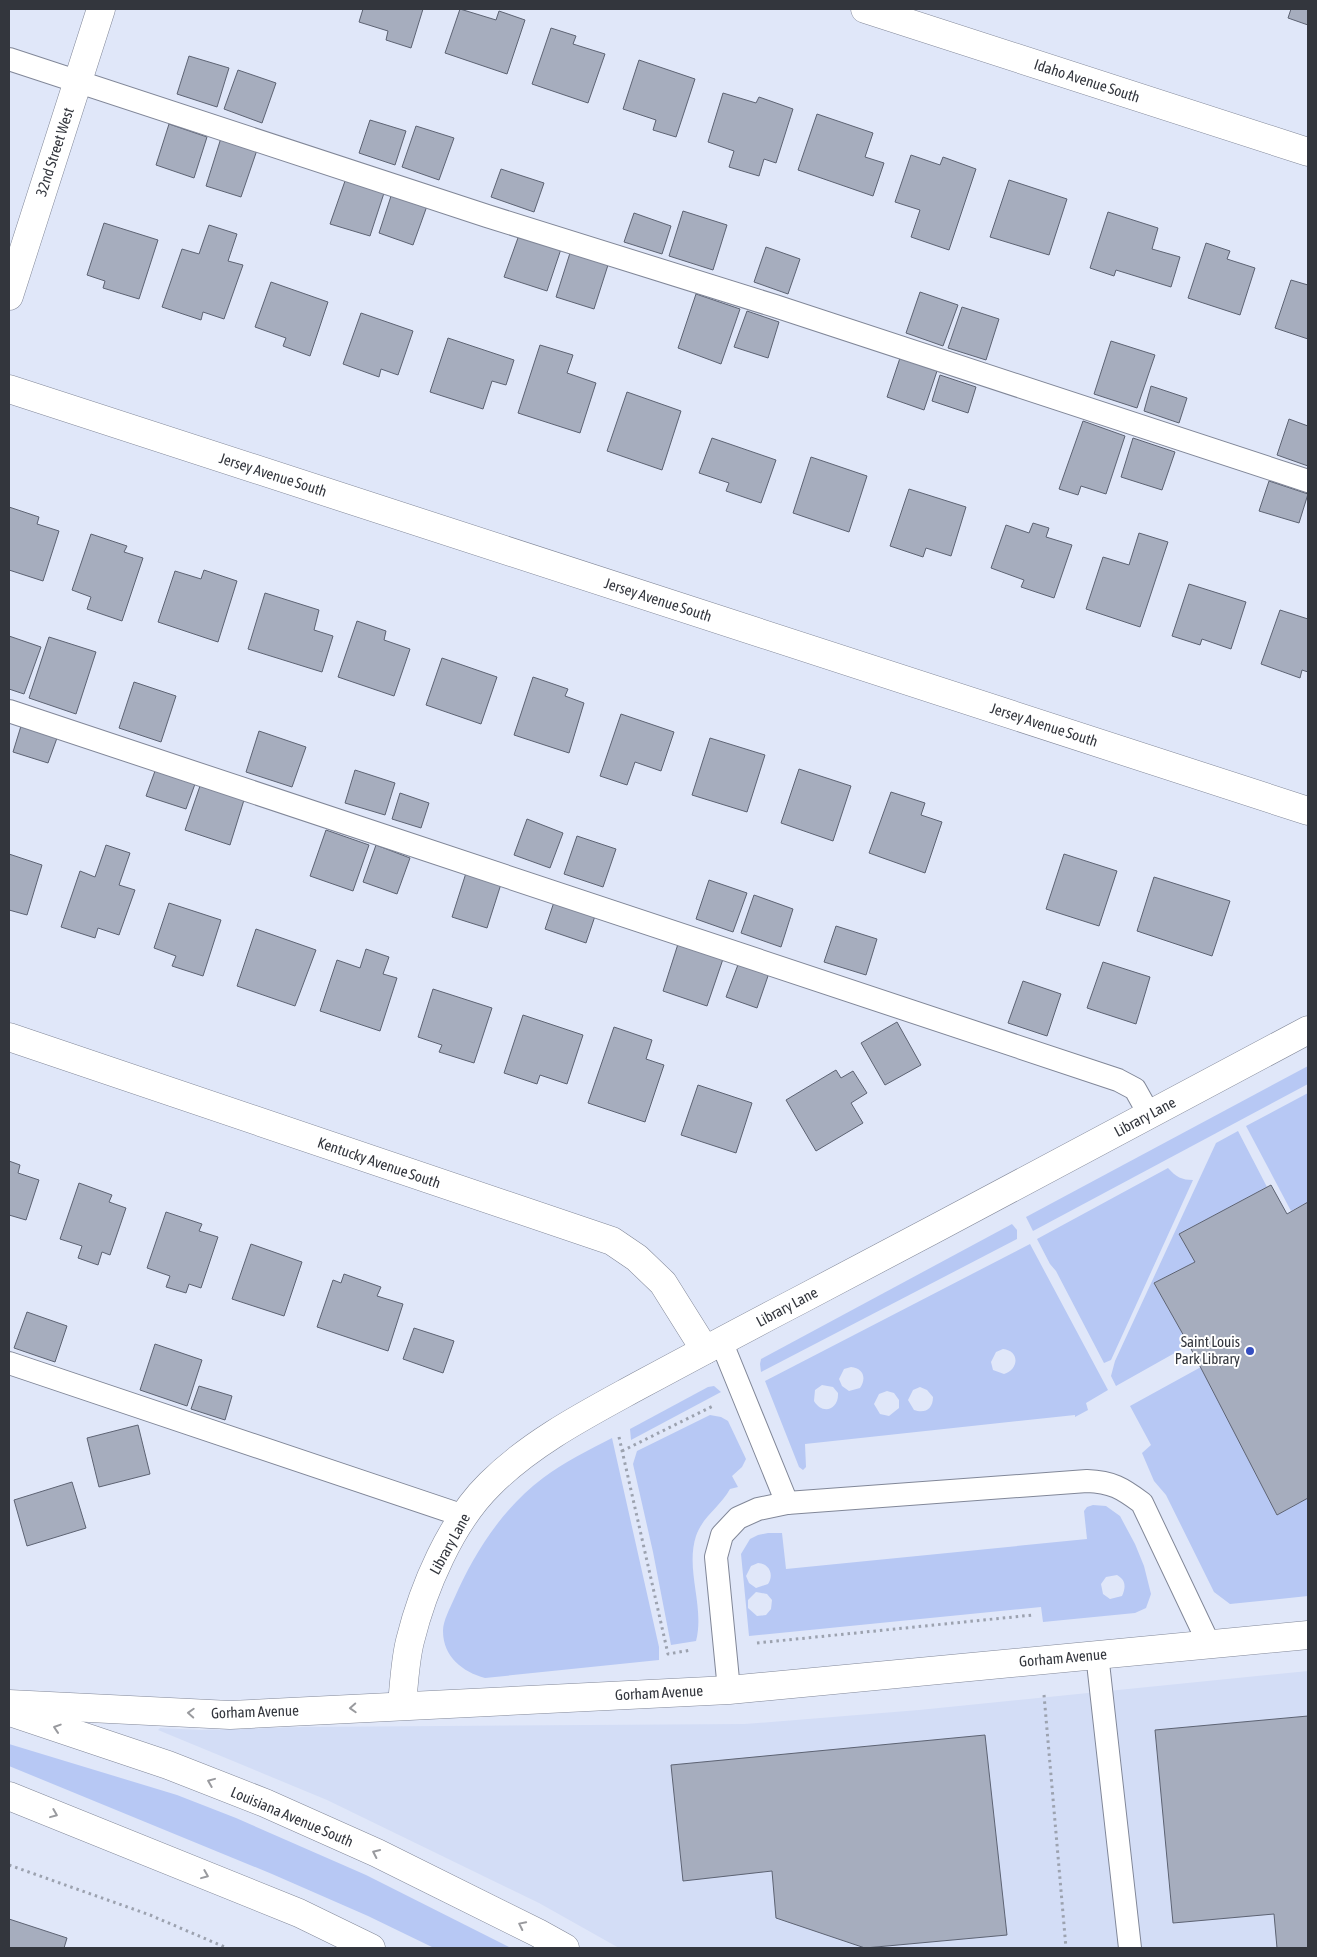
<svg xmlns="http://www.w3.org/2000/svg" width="1317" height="1957" viewBox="0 0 1317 1957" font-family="'Asap Condensed',sans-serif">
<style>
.built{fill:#d3ddf6}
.green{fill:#b7c8f4;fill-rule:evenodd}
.building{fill:#a6adbe;stroke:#5d6373}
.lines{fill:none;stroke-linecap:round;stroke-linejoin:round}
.lane-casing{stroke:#818798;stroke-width:24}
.street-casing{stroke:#818798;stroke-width:29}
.secondary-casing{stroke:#818798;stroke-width:29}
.path{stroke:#9ca2af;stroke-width:3;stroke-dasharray:2.5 4;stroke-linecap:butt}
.lane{stroke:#fff;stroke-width:22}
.street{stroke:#fff;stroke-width:28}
.secondary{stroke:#fff;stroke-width:28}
.oneway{stroke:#999a9e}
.poi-dot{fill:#354ec0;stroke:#fff;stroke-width:2}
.labels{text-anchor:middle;stroke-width:4;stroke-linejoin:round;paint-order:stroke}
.street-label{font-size:15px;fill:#33363d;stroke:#fff}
.poi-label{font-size:15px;fill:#33363d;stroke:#fff;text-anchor:end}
</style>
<rect width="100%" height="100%" fill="#e0e7f9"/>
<path class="built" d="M1308 1671V1948H619L539 1903 327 1800 158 1730 160 1728 202 1730 303 1727 745 1724 919 1710Z"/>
<g class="green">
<path d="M1308 1066V1084L1033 1231 1026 1217Z"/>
<path d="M1308 1093V1202L1291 1211 1246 1126Z"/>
<path d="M1238 1131 1267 1187 1179 1234 1195 1262 1154 1283 1189 1345 1116 1386 1111 1376 1115 1361 1216 1143Z"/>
<path d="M1168 1168C1176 1177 1182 1180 1193 1180L1111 1360 1104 1363 1056 1271 1050 1264 1037 1239Z"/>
<path d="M1012 1224 1017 1230V1239L761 1372 760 1364 761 1359Z"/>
<path d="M1030 1244 1108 1390 1086 1403 1088 1410 1075 1417V1415L805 1444 806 1467 803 1470 799 1467 765 1381ZM1003 1349C1020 1351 1019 1369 1004 1374L993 1370 991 1362 996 1352ZM851 1367C863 1368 867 1378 860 1388L849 1391 842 1386 839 1379 844 1369ZM822 1385 833 1387 838 1393C839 1410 822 1415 814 1401L815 1390ZM920 1387 927 1390 933 1397C933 1409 925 1414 914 1410L908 1400 913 1390ZM887 1391 894 1393 899 1400V1408L889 1416 880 1414 874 1404 879 1394Z"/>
<path d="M1201 1367 1277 1515 1308 1498V1596L1230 1604 1214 1592 1166 1495 1154 1481 1142 1453 1151 1445 1130 1406Z"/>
<path d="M714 1386 721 1392 631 1440 630 1429 708 1387Z"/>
<path d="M710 1415 721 1417 728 1421 746 1459 742 1467 732 1476 738 1487 730 1489C720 1507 703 1516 696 1536 685 1570 705 1607 696 1641L671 1645 653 1552 633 1464 637 1451Z"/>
<path d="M612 1438 659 1647V1660L485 1678C463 1672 443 1657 443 1631 443 1621 450 1608 454 1599 474 1553 502 1509 543 1478 564 1462 589 1450 612 1438Z"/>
<path d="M1093 1505 1106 1506 1120 1516 1135 1544 1144 1566 1151 1594 1146 1608 1135 1613 1043 1622 1041 1607 749 1636 741 1554 750 1539 758 1535 768 1533H782L786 1569 1087 1539 1084 1511 1087 1507ZM758 1563C770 1564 774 1575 768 1584L756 1588 749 1583 746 1576 751 1566ZM1117 1575C1126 1580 1126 1587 1122 1596L1110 1599 1103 1594 1101 1584 1106 1577ZM756 1592 767 1594 772 1600 771 1609 766 1615 757 1616 748 1608V1600Z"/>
<path d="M9 1744 177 1795 236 1818 366 1875 511 1948H434L368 1916 272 1874 9 1766Z"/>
</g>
<g class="building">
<path d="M363 9H423L411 48 386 40 388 31 359 22Z"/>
<path d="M460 9 496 20 499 11 525 20 507 74 445 53Z"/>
<path d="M1291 9H1308V25L1288 18Z"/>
<path d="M551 28 576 36 573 44 605 54 588 103 532 84Z"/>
<path d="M189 56 229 68 217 107 177 94Z"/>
<path d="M639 60 695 79 676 137 653 130 656 120 623 109Z"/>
<path d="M238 70 276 83 262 123 224 109Z"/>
<path d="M723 93 756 103 759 97 793 109 776 163 764 159 759 176 729 167 734 151 708 142Z"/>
<path d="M817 114 873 133 865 157 884 163 873 196 798 170Z"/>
<path d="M370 120 406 131 395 165 359 153Z"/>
<path d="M169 124 207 137 194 178 156 165Z"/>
<path d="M416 126 454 138 439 180 402 167Z"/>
<path d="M221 138 257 150 241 197 206 186Z"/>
<path d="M911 155 940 165 943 157 976 169 949 250 911 237 920 210 895 202Z"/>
<path d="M501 169 544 183 534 212 491 197Z"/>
<path d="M1009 180 1067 199 1049 255 990 237Z"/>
<path d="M345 181 384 193 370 236 330 224Z"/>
<path d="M392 193 427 206 413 245 379 233Z"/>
<path d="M683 211 727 225 713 270 669 256Z"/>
<path d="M1108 212 1158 228 1152 249 1180 257 1171 287 1116 270 1114 276 1090 268Z"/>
<path d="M634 213 671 226 662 254 624 242Z"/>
<path d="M104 223 158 240 139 299 103 288 105 281 87 275Z"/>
<path d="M209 225 237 234 228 261 243 265 224 319 203 312 201 320 162 307 182 249 199 254Z"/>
<path d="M519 235 561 249 547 291 504 277Z"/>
<path d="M1206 243 1230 251 1227 259 1255 268 1240 315 1188 298Z"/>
<path d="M766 247 800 259 788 294 754 282Z"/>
<path d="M570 253 608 265 594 309 556 297Z"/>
<path d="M1291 280 1308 285V339L1275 328Z"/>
<path d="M271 282 328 302 310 356 283 346 286 338 255 327Z"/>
<path d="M920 292 958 305 943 346 906 333Z"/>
<path d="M696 294 740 309 721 364 678 348Z"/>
<path d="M962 307 999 319 986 360 948 348Z"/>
<path d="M747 311 779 322 768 358 734 347Z"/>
<path d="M361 313 413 331 398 375 381 369 379 377 343 364Z"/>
<path d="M448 338 514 360 506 385 492 381 483 409 430 392Z"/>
<path d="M1111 341 1155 355 1137 408 1094 394Z"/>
<path d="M540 345 573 355 567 373 596 383 580 433 518 413Z"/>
<path d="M900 358 937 371 924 410 887 397Z"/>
<path d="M940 375 976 387 968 413 932 401Z"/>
<path d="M1151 386 1187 398 1179 423 1144 411Z"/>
<path d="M627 392 681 411 662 470 607 451Z"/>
<path d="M1289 419 1308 426V466L1277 455Z"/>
<path d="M1083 421 1125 436 1106 494 1081 486 1078 495 1059 489Z"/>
<path d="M712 438 776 460 761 503 726 491 729 483 699 473Z"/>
<path d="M1133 438 1175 452 1162 490 1121 477Z"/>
<path d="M811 457 867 476 849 532 793 513Z"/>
<path d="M1269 481 1308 494 1299 523 1259 511Z"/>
<path d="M909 489 966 507 951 556 926 548 923 557 890 546Z"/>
<path d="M9 507 39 517 37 524 59 531 43 581 9 570Z"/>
<path d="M1033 523 1049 528 1046 537 1072 545 1054 598 1021 587 1024 580 991 568 1006 525 1029 533Z"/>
<path d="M1139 533 1168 542 1140 627 1086 609 1103 557 1129 565Z"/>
<path d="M91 534 127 546 124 552 143 558 122 621 87 609 91 597 72 590Z"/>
<path d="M204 570 237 581 218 642 158 622 175 571 201 579Z"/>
<path d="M1189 584 1246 602 1231 649 1202 639 1200 645 1172 636Z"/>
<path d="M265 593 319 610 314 630 333 636 322 672 248 649Z"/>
<path d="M1280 610 1308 619V672L1302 670 1300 678 1261 664Z"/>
<path d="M357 621 386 631 384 640 410 649 394 696 338 677Z"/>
<path d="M9 636 41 647 24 694 9 689Z"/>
<path d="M49 637 96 652 76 714 29 698Z"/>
<path d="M442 658 497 677 481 724 426 705Z"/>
<path d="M533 677 568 689 565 696 584 703 569 753 514 735Z"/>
<path d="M134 682 176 696 161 742 119 728Z"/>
<path d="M621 714 674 732 661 771 635 762 627 785 600 776Z"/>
<path d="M21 726 57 738 48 763 13 752Z"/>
<path d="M259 731 306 747 292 787 246 772Z"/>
<path d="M710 738 765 755 747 812 692 795Z"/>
<path d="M799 769 851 786 833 841 781 823Z"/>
<path d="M355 770 395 783 385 815 345 803Z"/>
<path d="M155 771 195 784 186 809 146 796Z"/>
<path d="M200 786 244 800 230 845 185 830Z"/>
<path d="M891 792 925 803 921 815 942 822 925 873 869 853Z"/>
<path d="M400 793 429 803 421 828 392 819Z"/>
<path d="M527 819 563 833 550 868 514 855Z"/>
<path d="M326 830 369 845 353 891 310 876Z"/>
<path d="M577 836 616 849 603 887 564 874Z"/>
<path d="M106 845 130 853 119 885 135 890 119 935 98 928 95 938 61 927 80 871 95 877Z"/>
<path d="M376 845 410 858 397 894 363 882Z"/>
<path d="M9 854 42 865 27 915 9 910Z"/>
<path d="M1064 854 1117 871 1099 926 1046 909Z"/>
<path d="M466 873 501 884 487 928 452 917Z"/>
<path d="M1154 877 1230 901 1212 956 1137 931Z"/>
<path d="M709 880 747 893 733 932 696 919Z"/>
<path d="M754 895 793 909 781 947 741 933Z"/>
<path d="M554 902 595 916 586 943 545 929Z"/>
<path d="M169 903 221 920 203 976 172 966 176 956 154 948Z"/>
<path d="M836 926 877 939 866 975 824 962Z"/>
<path d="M256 929 316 950 295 1006 237 986Z"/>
<path d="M678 944 723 959 707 1006 663 991Z"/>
<path d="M366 949 389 957 383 974 397 978 380 1031 320 1011 337 960 360 968Z"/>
<path d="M739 962 769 973 757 1008 726 997Z"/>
<path d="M1103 962 1150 977 1136 1024 1087 1008Z"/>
<path d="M1023 981 1061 994 1047 1036 1008 1023Z"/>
<path d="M433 989 492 1008 474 1063 439 1052 442 1045 418 1037Z"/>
<path d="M523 1015 583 1035 567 1084 540 1075 537 1084 504 1073Z"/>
<path d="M897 1022 921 1065 885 1085 861 1043Z"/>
<path d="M614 1027 652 1040 646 1059 664 1065 645 1122 588 1103Z"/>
<path d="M836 1070 841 1078 853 1071 867 1093 851 1103 863 1123 816 1151 786 1100Z"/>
<path d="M698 1085 752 1103 736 1153 681 1135Z"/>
<path d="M9 1161 20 1165 18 1173 39 1180 26 1220 9 1215Z"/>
<path d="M79 1183 112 1195 109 1202 126 1208 110 1255 102 1252 98 1265 78 1258 82 1246 60 1239Z"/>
<path d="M1271 1185 1287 1214 1308 1202V1498L1277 1515 1189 1345 1154 1283 1195 1262 1179 1234Z"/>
<path d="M166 1212 202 1224 199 1231 218 1237 201 1288 189 1284 186 1293 166 1287 170 1276 147 1268Z"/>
<path d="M251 1244 302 1262 284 1316 232 1299Z"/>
<path d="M344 1274 381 1287 377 1296 403 1304 388 1351 317 1327 333 1280 341 1283Z"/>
<path d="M27 1312 67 1326 55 1362 14 1348Z"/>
<path d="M414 1328 454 1341 443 1373 403 1359Z"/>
<path d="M155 1344 202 1360 187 1406 140 1390Z"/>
<path d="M199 1386 232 1396 225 1420 191 1409Z"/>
<path d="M138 1425 150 1474 99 1487 87 1438Z"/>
<path d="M72 1482 86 1528 27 1546 14 1500Z"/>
<path d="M1308 1716V1948H1277L1274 1914 1173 1923 1155 1730Z"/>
<path d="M985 1735 1007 1935 865 1948 776 1918 772 1871 683 1881 671 1765Z"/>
<path d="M9 1919 67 1938 64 1948H9Z"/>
</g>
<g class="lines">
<g class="lane-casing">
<g id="lane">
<path d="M9 59 487 216 775 306 1308 481"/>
<path d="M9 711 1118 1080 1135 1089 1149 1114"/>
<path d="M721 1341 787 1503"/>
<path d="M9 1363 464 1516"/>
<path d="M1097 1654 1130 1948"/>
<path d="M729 1690 716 1557 722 1535 738 1518 758 1509 787 1503 1087 1481C1112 1482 1122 1488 1142 1503L1209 1644"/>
</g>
</g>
<g class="street-casing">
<g id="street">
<path d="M865 9 1308 152"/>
<path d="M9 296 101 9"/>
<path d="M9 389 1308 811"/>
<path d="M9 1037 612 1241 637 1258 663 1283 705 1350"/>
</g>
</g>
<g class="secondary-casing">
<g id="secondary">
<path d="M9 1704 230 1715 729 1690 1308 1635"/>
<path d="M402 1705C404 1684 405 1661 410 1641 423 1588 451 1522 490 1484 532 1442 587 1414 638 1386 692 1357 746 1328 800 1300 970 1211 1139 1119 1308 1030"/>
<path d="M13 1713 168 1765 265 1803 377 1853 538 1933 565 1948"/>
<path d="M9 1796 299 1913 371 1948"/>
</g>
</g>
<g class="path">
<path d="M619 1437 668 1654 691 1650"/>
<path d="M622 1451 713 1406"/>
<path d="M757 1643 1033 1615"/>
<path d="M1044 1695 1066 1948"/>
<path d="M9 1865 150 1915 227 1948"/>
</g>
<use href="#lane" class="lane"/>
<use href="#street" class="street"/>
<use href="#secondary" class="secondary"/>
</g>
<defs><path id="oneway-chevron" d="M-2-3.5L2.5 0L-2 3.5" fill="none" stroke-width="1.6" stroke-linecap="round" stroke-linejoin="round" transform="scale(1.25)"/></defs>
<g class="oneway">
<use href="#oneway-chevron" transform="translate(353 1708) rotate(177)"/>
<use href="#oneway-chevron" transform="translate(191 1713) rotate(-177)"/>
<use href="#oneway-chevron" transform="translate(57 1728) rotate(-162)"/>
<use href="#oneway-chevron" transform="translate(211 1782) rotate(-158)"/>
<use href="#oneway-chevron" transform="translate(54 1814) rotate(22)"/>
<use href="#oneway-chevron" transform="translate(376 1853) rotate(-155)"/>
<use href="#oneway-chevron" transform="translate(205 1875) rotate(22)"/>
<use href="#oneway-chevron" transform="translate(522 1925) rotate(-154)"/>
</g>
<circle class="poi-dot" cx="1250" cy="1351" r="5"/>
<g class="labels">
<g class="street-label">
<text transform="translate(1087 81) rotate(18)" y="5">Idaho Avenue South</text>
<text transform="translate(55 152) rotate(-72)" y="5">32nd Street West</text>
<text transform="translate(273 475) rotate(18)" y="5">Jersey Avenue South</text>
<text transform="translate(658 600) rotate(18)" y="5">Jersey Avenue South</text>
<text transform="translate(1044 725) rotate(18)" y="5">Jersey Avenue South</text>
<text transform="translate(1145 1117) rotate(-28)" y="5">Library Lane</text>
<text transform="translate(379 1163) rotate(19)" y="5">Kentucky Avenue South</text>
<text transform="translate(787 1307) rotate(-28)" y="5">Library Lane</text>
<text transform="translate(450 1544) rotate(-61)" y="5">Library Lane</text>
<text transform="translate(1063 1658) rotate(-5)" y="5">Gorham Avenue</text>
<text transform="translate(659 1693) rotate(-3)" y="5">Gorham Avenue</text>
<text transform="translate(255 1712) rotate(-2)" y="5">Gorham Avenue</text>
<text transform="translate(292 1817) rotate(23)" y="5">Louisiana Avenue South</text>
</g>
<g class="poi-label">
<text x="1240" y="1347">Saint Louis<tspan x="1240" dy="17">Park Library</tspan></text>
</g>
</g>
<rect width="1317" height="1957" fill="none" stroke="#33363d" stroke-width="20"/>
</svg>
